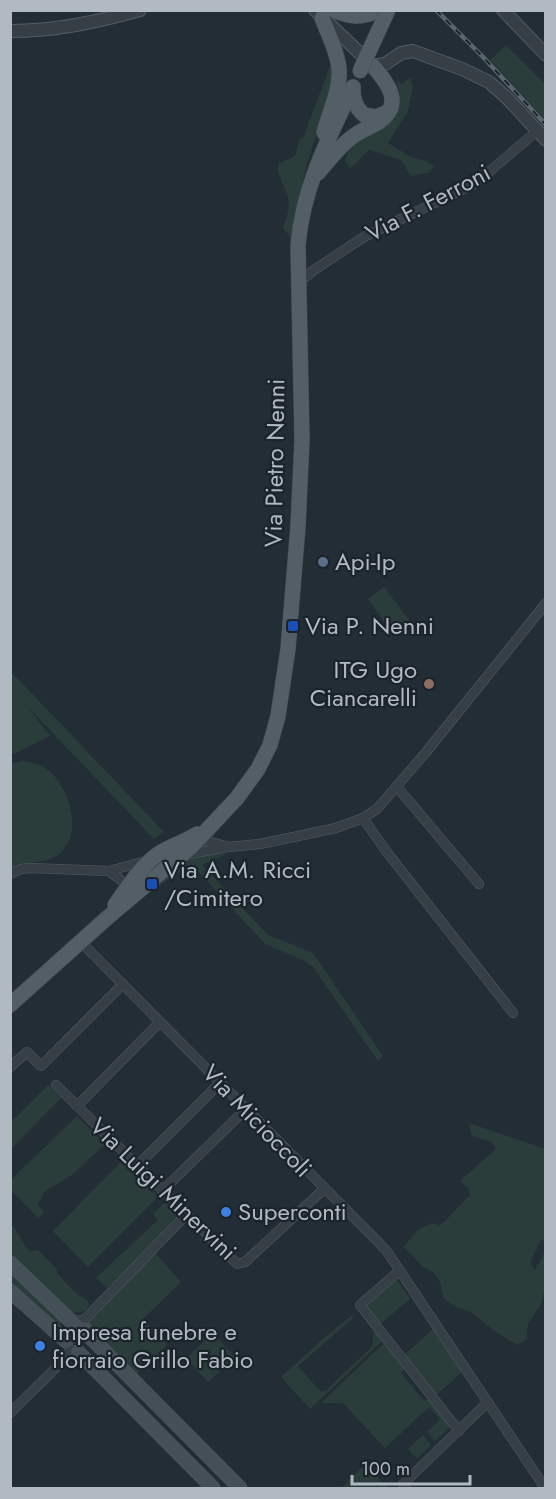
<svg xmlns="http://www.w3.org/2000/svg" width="556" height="1499" viewBox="0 0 556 1499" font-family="Jost,sans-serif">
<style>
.green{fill:#2b3d3a}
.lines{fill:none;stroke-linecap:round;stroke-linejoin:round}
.minor-casing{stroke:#545d64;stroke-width:10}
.tertiary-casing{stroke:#545d64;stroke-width:14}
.secondary-casing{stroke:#545d64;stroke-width:15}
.primary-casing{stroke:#3f484f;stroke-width:16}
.minor{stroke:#363f46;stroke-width:9}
.tertiary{stroke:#363f46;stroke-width:12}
.secondary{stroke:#454f58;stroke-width:14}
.primary{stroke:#545e66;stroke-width:15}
.rail-casing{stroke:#5a666f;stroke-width:4.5}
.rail{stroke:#1b242b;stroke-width:2;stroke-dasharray:7;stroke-linecap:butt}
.primary-bridge-casing{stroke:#3f484f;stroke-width:16;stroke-linecap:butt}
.primary-bridge{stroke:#545e66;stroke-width:15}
.service-dot{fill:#5c6f8a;stroke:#1b242b;stroke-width:2}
.transit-dot{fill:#1a4fb4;stroke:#1b242b;stroke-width:2}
.education-dot{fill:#8d6e63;stroke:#1b242b;stroke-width:2}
.shop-dot{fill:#3f7fe0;stroke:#1b242b;stroke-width:2}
.labels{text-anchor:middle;stroke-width:4.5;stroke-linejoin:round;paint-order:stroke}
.street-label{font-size:24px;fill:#b1bac2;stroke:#1b242b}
.poi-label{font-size:24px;fill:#b1bac2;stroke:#1b242b;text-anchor:start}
</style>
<rect width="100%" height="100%" fill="#232d35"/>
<g class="green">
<path d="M506 45 545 84V120L490 60Z"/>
<path d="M331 63 334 77 307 164 291 238 283 228C287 218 291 204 287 193 283 182 277 177 278 164L295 156 299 140 304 136Z"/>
<path d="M410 78 413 86 408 111 388 143 411 157 428 162 434 166 429 173C423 172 418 176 411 176L401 160 370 150C361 155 359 163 350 168L345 161C350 134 395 132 400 103 401 96 398 87 396 80L402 84Z"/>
<path d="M384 587 409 620 392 633 368 599Z"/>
<path d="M10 672 16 677 164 832 154 839 27 706 50 736 11 755Z"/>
<path d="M22 761C31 762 41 764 48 770 70 788 84 833 59 854 45 865 25 860 11 869V764Z"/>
<path d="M212 849 226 855 202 865 268 935 313 953 383 1056 378 1061 313 967 303 960 265 944 195 868 185 869 148 893 187 856Z"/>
<path d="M48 1085 61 1098 11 1149V1122Z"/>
<path d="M77 1116 105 1144 72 1175 44 1192 38 1205 44 1212 38 1218 11 1190V1177L13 1178Z"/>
<path d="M469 1123 542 1148 545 1147V1240H541L530 1262 535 1270 545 1252V1287L541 1304 528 1324 526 1340 517 1345 493 1330 471 1312 456 1307 444 1299 440 1282 433 1272 423 1267 404 1247 417 1230 432 1223 439 1225 444 1222 470 1195 468 1188 460 1181 496 1149 492 1142 472 1136Z"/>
<path d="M125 1162 157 1196 156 1199 88 1267 53 1231 120 1163Z"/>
<path d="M165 1202 179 1217 107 1288 96 1278 158 1220 153 1214Z"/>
<path d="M10 1223C19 1232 22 1243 30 1252L38 1250 56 1268 58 1274 77 1294 88 1301 89 1306C84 1312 81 1314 73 1312L11 1259Z"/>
<path d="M154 1252 181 1282 143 1319 167 1345 136 1374 88 1327 86 1322Z"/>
<path d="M11 1273 64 1320 56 1328 11 1288Z"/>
<path d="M395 1277 410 1299 379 1325 363 1305Z"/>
<path d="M361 1311 383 1340 310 1409 282 1378V1376L325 1337 355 1313 352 1319 298 1366 321 1392 326 1390 372 1347 374 1330 360 1313Z"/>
<path d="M433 1329 462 1372 435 1396 404 1355Z"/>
<path d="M213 1333 234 1356 232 1360 208 1382 186 1359Z"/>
<path d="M383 1344H388L406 1367 401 1373 423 1400 430 1399 451 1426 435 1441 427 1432 440 1419 429 1407 385 1448 343 1403H321Z"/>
<path d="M423 1435 431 1445 417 1459 408 1449Z"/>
<path d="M365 1465 388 1488H341Z"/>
</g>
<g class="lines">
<g class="minor-casing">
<g id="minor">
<path d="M298 283 314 270 364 237 476 183 537 131"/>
<path d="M397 787 479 884"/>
<path d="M363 818 386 851 513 1013"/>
<path d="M196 838 226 846"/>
<path d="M184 855 228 847 260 844 336 828 363 818 377 809 427 751 546 603"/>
<path d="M109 871 131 888"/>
<path d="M10 874 21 869 30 868 109 871 146 861"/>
<path d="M80 941 386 1250 545 1488"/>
<path d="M10 1067 27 1052 41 1066 123 984"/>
<path d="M56 1085 237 1264 245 1262 324 1189"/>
<path d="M77 1106 160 1022"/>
<path d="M137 1166 220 1083"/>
<path d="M162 1191 246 1109"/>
<path d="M399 1271 360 1305 459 1431"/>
<path d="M71 1321 84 1320 186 1215"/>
<path d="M10 1413 69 1355V1348"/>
<path d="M406 1488 403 1484 488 1402"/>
</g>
</g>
<g class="tertiary-casing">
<g id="tertiary">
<path d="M315 10 373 66 385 64 401 53 413 51 462 69 489 82 507 98 546 140"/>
<path d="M503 10 546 55"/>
<path d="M10 31C55 31 97 22 140 10"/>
</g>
</g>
<g class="secondary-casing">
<g id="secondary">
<path d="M10 1263 77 1327 85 1330 90 1337 240 1488"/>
<path d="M10 1291 66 1341"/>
<path d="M78 1352 213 1488"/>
</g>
</g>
<g class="primary-casing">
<g id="primary">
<path d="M333 10C349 17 362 19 378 10"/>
<path d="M322 18C328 34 337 50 339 68 341 89 329 113 324 133"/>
<path d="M353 87C353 99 355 107 364 115L376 117 385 113"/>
<path d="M318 173C330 159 342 143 358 133 365 129 372 126 379 122 404 104 388 83 373 66"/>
<path d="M115 905C129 886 141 864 163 851 174 845 186 841 197 834"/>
<path d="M10 1005 107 918 191 847 237 798 258 769 270 745 278 716 288 649 298 526 302 440 298 245C303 187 328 139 353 87"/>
</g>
</g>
<use href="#minor" class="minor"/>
<use href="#tertiary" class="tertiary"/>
<use href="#secondary" class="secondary"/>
<use href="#primary" class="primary"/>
<g class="rail-casing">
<path id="rail" d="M436 10 484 58 546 125"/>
</g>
<use href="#rail" class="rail"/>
<g class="primary-bridge-casing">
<path id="primary-bridge" d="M360 71 388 10"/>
</g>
<use href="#primary-bridge" class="primary-bridge"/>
</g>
<circle class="service-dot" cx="323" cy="562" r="6"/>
<g class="transit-dot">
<rect x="287" y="620" width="12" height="12" rx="3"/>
<rect x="146" y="878" width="12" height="12" rx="3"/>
</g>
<circle class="education-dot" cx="429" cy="684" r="6"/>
<g class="shop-dot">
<circle cx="226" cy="1212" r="6"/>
<circle cx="40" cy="1346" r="6"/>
</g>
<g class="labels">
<g class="street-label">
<text transform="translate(428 203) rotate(-28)" y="8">Via F. Ferroni</text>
<text transform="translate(275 463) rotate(-89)" y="8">Via Pietro Nenni</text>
<text transform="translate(257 1121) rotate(46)" y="8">Via Micioccoli</text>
<text transform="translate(163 1189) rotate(44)" y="8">Via Luigi Minervini</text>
</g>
<g class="poi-label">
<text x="335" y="570">Api-Ip</text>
<text x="305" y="634">Via P. Nenni</text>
<text x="417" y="678" text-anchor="end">ITG Ugo<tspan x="417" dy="28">Ciancarelli</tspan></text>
<text x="164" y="878">Via A.M. Ricci<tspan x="164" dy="28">/Cimitero</tspan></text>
<text x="238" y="1220">Superconti</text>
<text x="52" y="1340">Impresa funebre e<tspan x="52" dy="28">fiorraio Grillo Fabio</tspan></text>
</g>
</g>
<rect width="556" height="1499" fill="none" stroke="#b1bac2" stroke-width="24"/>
<path d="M352 1475v9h118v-9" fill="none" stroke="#b1bac2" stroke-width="3"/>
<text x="361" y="1475" font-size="18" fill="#b1bac2" stroke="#1b242b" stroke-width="4.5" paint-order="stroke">100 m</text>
</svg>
